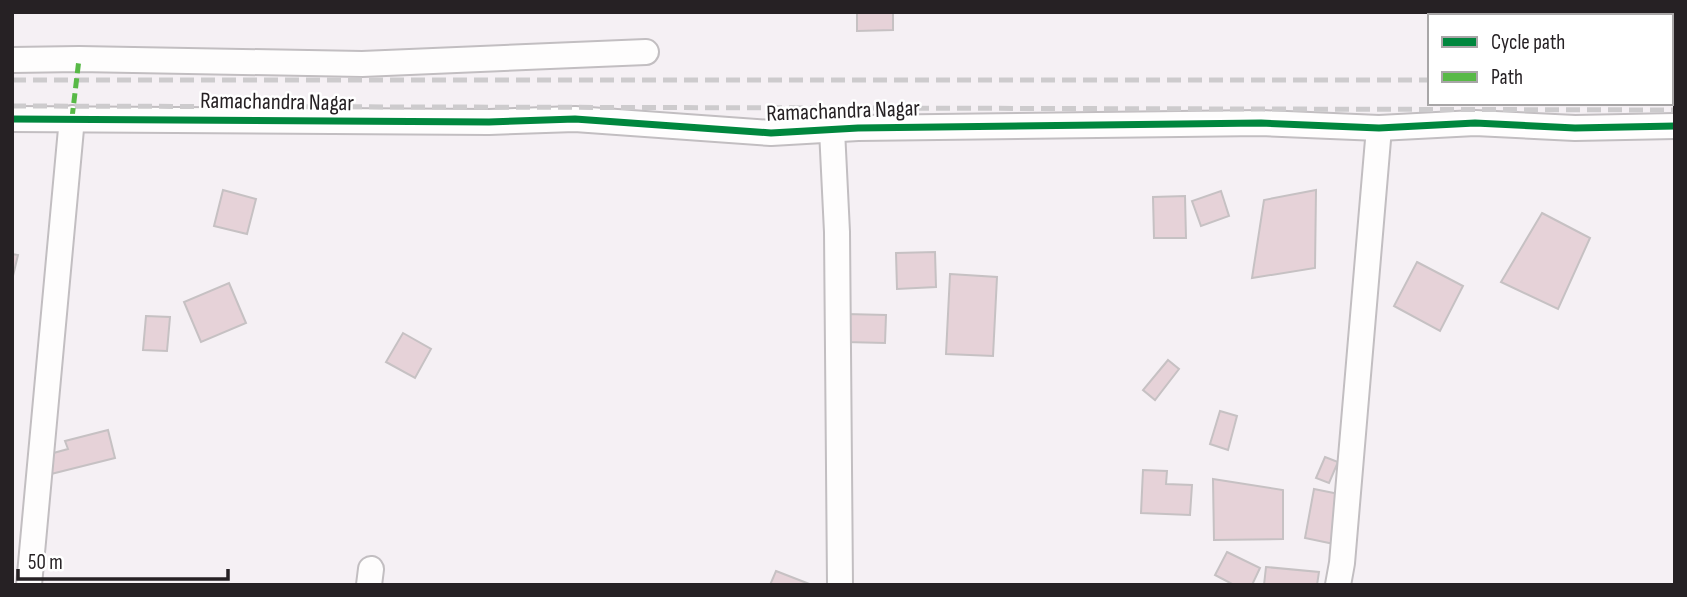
<svg xmlns="http://www.w3.org/2000/svg" width="1687" height="597" viewBox="0 0 1687 597" font-family="'Sofia Sans Condensed',sans-serif">
<style>
.building{fill:#e6d2d8;stroke:#c6c1c3;stroke-width:2}
.lines{fill:none;stroke-linecap:round;stroke-linejoin:round}
.minor-casing{stroke:#c2bec1;stroke-width:28}
.minor{stroke:#fefdfd;stroke-width:24}
.rail{stroke:#cdcbcd;stroke-width:5;stroke-dasharray:14 7;stroke-linecap:butt}
.quiet{stroke:#58b947;stroke-width:5;stroke-dasharray:10 5;stroke-linecap:butt}
.cycleway-casing{stroke:#fff;stroke-width:11}
.cycleway{stroke:#00873e;stroke-width:7}
.labels{text-anchor:middle;stroke-width:5;stroke-linejoin:round;paint-order:stroke}
.street-label{font-size:23px;fill:#262124;stroke:#fff}
</style>
<rect width="100%" height="100%" fill="#f5f0f4"/>
<g class="building">
<path d="M857 12H893V30L857 31Z"/>
<path d="M223 190 256 199 247 234 214 226Z"/>
<path d="M1316 190 1315 268 1252 278 1264 200Z"/>
<path d="M1221 191 1229 216 1201 226 1192 201Z"/>
<path d="M1185 196 1186 238H1154L1153 197Z"/>
<path d="M1542 213 1590 238 1558 309 1501 282Z"/>
<path d="M935 252 936 287 897 289 896 253Z"/>
<path d="M12 254 18 255 12 280Z"/>
<path d="M1417 262 1463 286 1440 331 1394 306Z"/>
<path d="M950 274 997 277 993 356 946 354Z"/>
<path d="M229 283 246 323 201 342 184 302Z"/>
<path d="M846 314 886 315 885 343 846 342Z"/>
<path d="M146 316 170 317 167 351 143 350Z"/>
<path d="M403 333 431 349 415 378 386 362Z"/>
<path d="M1168 360 1179 369 1155 400 1143 390Z"/>
<path d="M1220 411 1237 416 1228 450 1210 444Z"/>
<path d="M108 430 115 458 51 474 46 455 68 449 65 441Z"/>
<path d="M1325 457 1338 462 1329 483 1316 478Z"/>
<path d="M1143 470 1167 471 1166 484 1192 485 1190 515 1141 513Z"/>
<path d="M1213 479 1283 490V539L1214 540Z"/>
<path d="M1314 489 1344 495 1334 544 1305 538Z"/>
<path d="M1227 552 1260 568 1252 585H1234L1215 575Z"/>
<path d="M1266 567 1319 572 1317 585H1264Z"/>
<path d="M776 571 812 585H770Z"/>
</g>
<g class="lines">
<g class="minor-casing">
<g id="minor">
<path d="M12 60 79 59 362 64 646 52"/>
<path d="M12 119 489 122 575 119 771 133 858 128 1261 123 1379 128 1475 123 1575 128 1675 126"/>
<path d="M832 130 837 232 840 585"/>
<path d="M29 585 72 118"/>
<path d="M369 585 371 569"/>
<path d="M1338 585 1342 563 1379 128"/>
</g>
</g>
<use href="#minor" class="minor"/>
<g class="rail">
<path d="M12 80H1430"/>
<path d="M1671 80H1675"/>
<path d="M12 106 1675 110"/>
</g>
<path class="quiet" d="M72 118 79 59"/>
<g class="cycleway-casing">
<path id="cycleway" d="M12 119 489 122 575 119 771 133 858 128 1261 123 1379 128 1475 123 1575 128 1675 126"/>
</g>
<use href="#cycleway" class="cycleway"/>
</g>
<g class="labels">
<g class="street-label">
<text transform="translate(277 101) rotate(1)" y="8">Ramachandra Nagar</text>
<text transform="translate(843 110) rotate(-2)" y="8">Ramachandra Nagar</text>
</g>
</g>
<rect width="1687" height="597" fill="none" stroke="#262124" stroke-width="28"/>
<rect x="1428" y="14" width="245" height="91" fill="#ffffff" stroke="#a8a6a7" stroke-width="2"/>
<rect x="1442" y="37" width="35" height="10" fill="#00873e" stroke="#a8a6a7" stroke-width="2"/>
<text x="1491" y="49" font-size="21" fill="#262124">Cycle path</text>
<rect x="1442" y="72" width="35" height="10" fill="#58b947" stroke="#a8a6a7" stroke-width="2"/>
<text x="1491" y="84" font-size="21" fill="#262124">Path</text>
<path d="M18 569v10h210v-10" fill="none" stroke="#262124" stroke-width="3.5"/>
<text x="28" y="569" font-size="21" fill="#262124" stroke="#ffffff" stroke-width="5" paint-order="stroke">50 m</text>
</svg>
